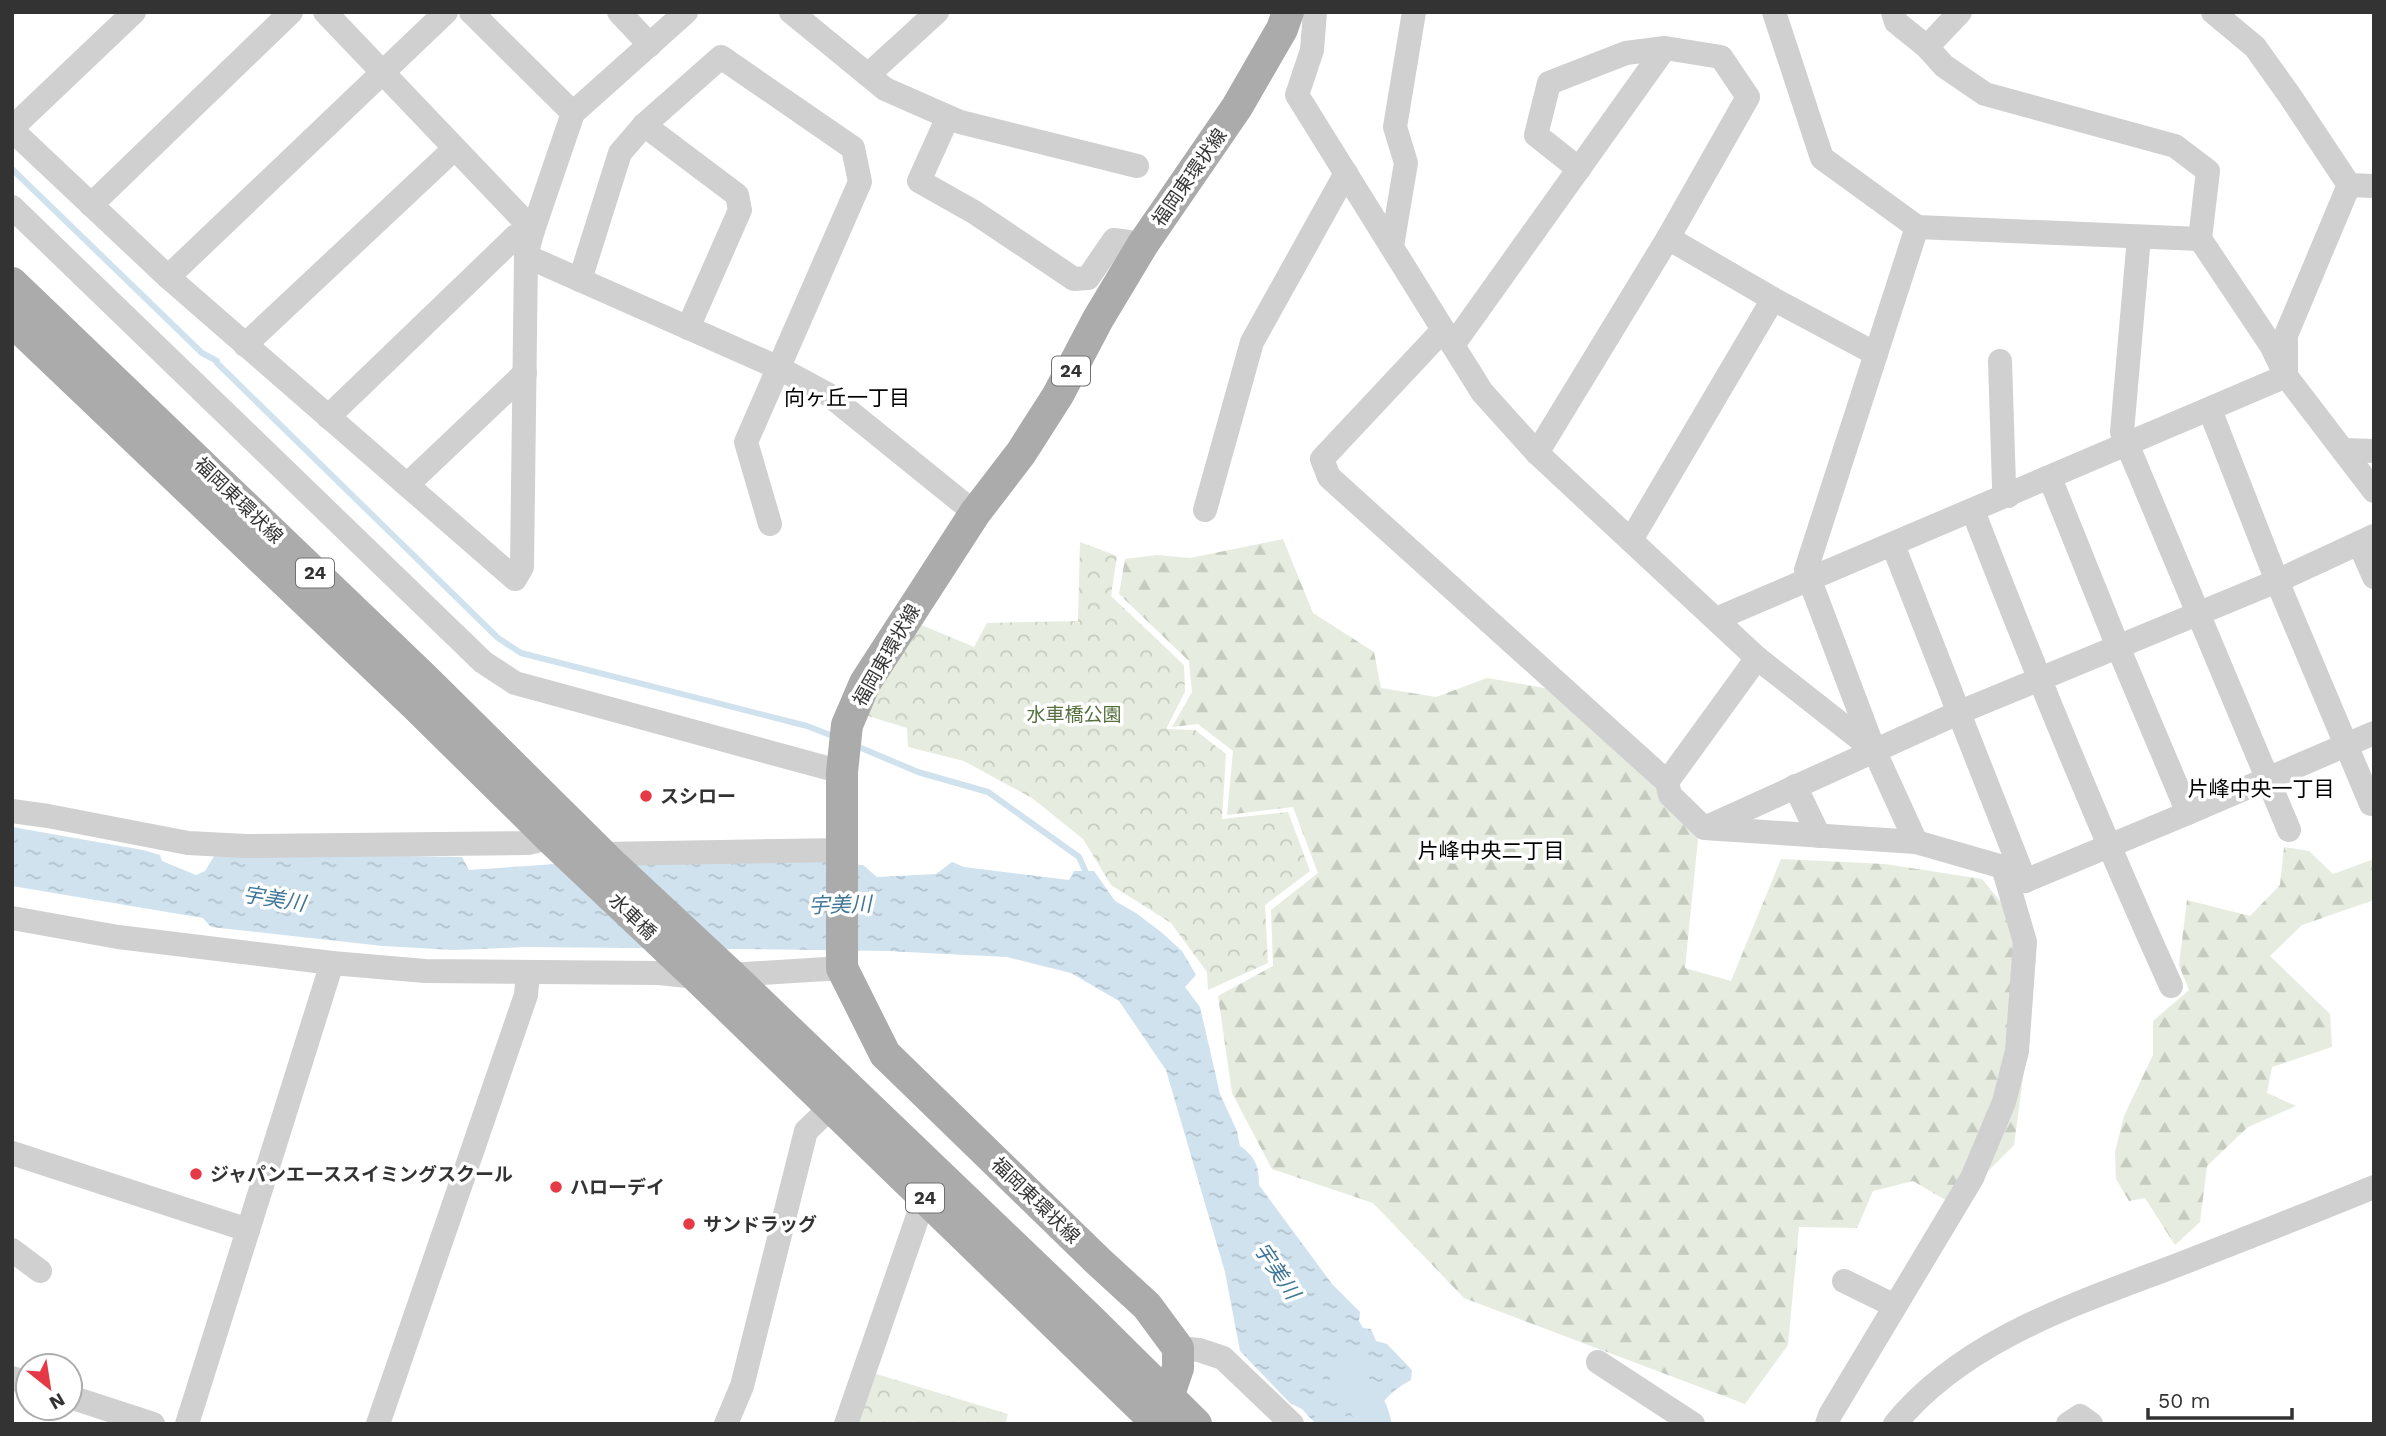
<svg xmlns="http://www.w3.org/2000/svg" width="2386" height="1436" viewBox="0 0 2386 1436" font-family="'Work Sans','Noto Sans JP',sans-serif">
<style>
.forest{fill:url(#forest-firs)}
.park{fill:url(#park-crowns)}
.water{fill:url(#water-ripples)}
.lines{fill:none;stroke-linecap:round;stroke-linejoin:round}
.stream{stroke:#cfe2ee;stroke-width:6}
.river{stroke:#cfe2ee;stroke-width:35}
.minor{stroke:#d0d0d0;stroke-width:24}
.major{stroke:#ababab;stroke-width:32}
.poi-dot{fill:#e63946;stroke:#fff;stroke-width:2.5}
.labels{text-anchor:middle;stroke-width:7;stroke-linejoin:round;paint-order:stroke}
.shield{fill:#fff;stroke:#707070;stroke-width:2}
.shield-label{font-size:18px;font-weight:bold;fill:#333}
.street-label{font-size:19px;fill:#333;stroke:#fff}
.park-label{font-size:19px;fill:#56703f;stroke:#fff}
.poi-label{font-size:19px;font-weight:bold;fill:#333;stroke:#fff;text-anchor:start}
.neighbourhood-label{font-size:21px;fill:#000;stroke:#fff}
.water-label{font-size:21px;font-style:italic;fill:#3f7597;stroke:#fff}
</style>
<defs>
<pattern id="forest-firs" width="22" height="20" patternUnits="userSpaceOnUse" patternTransform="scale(1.75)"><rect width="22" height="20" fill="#e6ecdf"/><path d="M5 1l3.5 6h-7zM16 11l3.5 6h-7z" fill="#c6cbc0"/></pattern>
<pattern id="park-crowns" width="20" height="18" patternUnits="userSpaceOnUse" patternTransform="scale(1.75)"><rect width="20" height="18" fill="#e6ecdf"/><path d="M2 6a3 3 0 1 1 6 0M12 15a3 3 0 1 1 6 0" fill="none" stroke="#c6cbc0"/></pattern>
<pattern id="water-ripples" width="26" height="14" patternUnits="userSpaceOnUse" patternTransform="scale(1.75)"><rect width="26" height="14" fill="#cfe2ee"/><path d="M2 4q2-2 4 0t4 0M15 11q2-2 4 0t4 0" fill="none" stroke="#b2c2cd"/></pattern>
</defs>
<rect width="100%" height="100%" fill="#fff"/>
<g class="forest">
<path d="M1283 539 1313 613 1374 652 1381 688 1436 697 1487 678 1550 689 1699 829 1685 968 1731 981 1781 859 1885 864 1982 879 2033 941 2029 1033 2014 1145 1954 1205 1913 1181 1873 1191 1857 1228 1799 1227 1788 1345 1745 1404 1464 1298 1373 1203 1272 1169 1232 1093 1218 996 1273 966 1271 910 1318 873 1293 807 1227 815 1233 751 1198 724 1172 727 1192 692 1189 661 1119 594 1125 559 1157 555 1190 558Z"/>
<path d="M2284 847 2309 851 2333 874 2374 859V900L2302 925 2270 956 2330 1014 2332 1047 2272 1067 2267 1093 2296 1106 2248 1127 2207 1166 2200 1222 2175 1245 2145 1198 2129 1201 2116 1179 2115 1152 2124 1116 2153 1055V1021L2189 990 2179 965 2187 900 2250 916 2280 885Z"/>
</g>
<g class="park">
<path d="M1080 542 1117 556 1111 596 1184 665 1185 692 1166 729 1195 730 1226 754 1222 819 1288 812 1310 871 1265 905 1268 963 1208 990 1207 972 1171 923 1111 885 1083 839 1032 798 964 761 908 747 907 728 868 716 878 681 912 621 974 647 987 623 1078 621Z"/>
<path d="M870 1372 1008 1414 1005 1424H853Z"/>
</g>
<path class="water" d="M12 827 143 850 160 855 162 861 196 875 205 871 216 853 462 857 469 870 645 858 825 862 863 865 877 877 936 874 952 862 964 867 1069 880 1074 871H1094L1115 901 1136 913 1161 932 1182 951 1196 975 1185 987 1200 1007 1220 1094 1237 1131 1240 1146C1256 1157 1259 1167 1259 1185L1332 1284 1360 1312 1359 1321 1363 1328 1371 1329 1376 1341 1387 1344 1412 1370 1411 1380C1386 1394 1383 1403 1366 1424H1316L1302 1409 1290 1403 1240 1351 1225 1272 1166 1070 1119 1001 1071 973 1007 957 887 951 737 949 525 947 454 950 383 946 211 927 203 918 12 886Z"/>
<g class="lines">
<g class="stream">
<path d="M12 169 202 353 217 361V363L498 638 521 653 807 726 838 738"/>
<path d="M854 745 918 772 988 792 1079 857 1088 877"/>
</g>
<path class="river" d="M1347 1376 1370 1411 1374 1424"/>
<g class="minor">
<path d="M325 12 533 230"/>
<path d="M471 12 573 113"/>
<path d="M619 12 650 45"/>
<path d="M791 12 868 75 937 12"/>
<path d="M1315 12 1312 50 1297 95 1482 392 1537 453 1757 658 1874 750"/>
<path d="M1774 12 1822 158 1917 227 2200 239"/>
<path d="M1893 12 1896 22 1927 47 1944 66 1985 94 2175 146 2208 171 2200 239 2271 345 2286 376 2374 491"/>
<path d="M2213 12 2255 47 2290 96 2349 185"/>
<path d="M1927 47 1960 12"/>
<path d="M868 75 885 89 960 122 1137 166"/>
<path d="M948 117 919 181 974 212 1074 279 1088 278 1114 240 1143 244"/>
<path d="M644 125 737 195 740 210 688 328"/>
<path d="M12 128 134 12"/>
<path d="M12 130 168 277 515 579 522 567 526 256 533 230 573 113 686 12"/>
<path d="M1579 169 1536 135 1549 83 1626 53 1665 48"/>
<path d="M2349 185 2374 186"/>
<path d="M91 205 291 12"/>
<path d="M12 207 483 662 515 683 842 772"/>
<path d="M2139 237 2122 432 2289 830"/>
<path d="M1668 238 1773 299 1876 354"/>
<path d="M1392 246 1406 163 1395 127 1414 12"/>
<path d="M526 256 779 368 829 395 975 513"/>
<path d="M168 277 446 12"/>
<path d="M580 280 620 153 644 125 721 57 853 148 860 182 746 442 770 524"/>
<path d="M1443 330 1322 459 1329 477 1667 782 1670 795 1704 828 1916 842 2003 867 2025 881 2188 813 2374 733"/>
<path d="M245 345 454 149"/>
<path d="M1453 345 1665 48 1721 57 1748 97 1668 238 1537 453"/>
<path d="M2000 361 2004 486 2008 496"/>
<path d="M2286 372V335L2349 185"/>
<path d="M2210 410 2277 581 2371 804"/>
<path d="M328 417 516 236 533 230"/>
<path d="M2343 450 2374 451"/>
<path d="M2050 478 2118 647 2188 813"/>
<path d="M407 485 525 373"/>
<path d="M1205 510 1252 342 1346 173"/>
<path d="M1973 511C2035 671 2100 829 2171 986"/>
<path d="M1631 540 1773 299"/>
<path d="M2359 543 2374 577"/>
<path d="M1893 545 2025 881"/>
<path d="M1716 619 2286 376"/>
<path d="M1667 782 1757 658"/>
<path d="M1795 786 1819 836"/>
<path d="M12 811 48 816 188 843 246 846 528 843 550 838"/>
<path d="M1707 827 1960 712 2277 581 2374 536"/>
<path d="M1916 842 1874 750 1806 570 1917 227"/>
<path d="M601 854 843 850"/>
<path d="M12 918 118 937 332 963 425 971 659 973 697 977 842 968"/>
<path d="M12 1153 248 1230"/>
<path d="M12 1250 40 1271"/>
<path d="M1844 1281 1895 1306"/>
<path d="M1178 1348 1199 1350 1223 1358 1292 1424"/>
<path d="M1598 1362 1693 1424"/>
<path d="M12 1378 28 1383"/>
<path d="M70 1397 153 1424"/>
<path d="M187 1424 332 963"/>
<path d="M378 1424 526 995 528 972"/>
<path d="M726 1424 742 1386 806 1131 831 1107"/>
<path d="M846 1424 919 1213 928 1201"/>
<path d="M1827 1424 1830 1415 1972 1178 2004 1102 2017 1051 2025 942 2003 867"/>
<path d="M1895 1424C1964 1339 2076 1304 2175 1266 2242 1240 2308 1214 2374 1187"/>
<path d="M2068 1424 2080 1416 2091 1424"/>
</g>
<g class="major">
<path d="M12 283 424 678 614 866 731 975 1092 1321 1196 1424"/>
<path d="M12 321 416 706 550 838 697 977 1158 1424"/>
<path d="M1166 1424 1168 1397 1178 1368V1348L1147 1306 1098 1261 885 1054 842 968V772L847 725 865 683 975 513 1021 453 1058 395 1098 319 1143 244 1237 107 1282 29 1288 12"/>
</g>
</g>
<g class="poi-dot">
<circle cx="646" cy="796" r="7"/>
<circle cx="196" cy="1174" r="7"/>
<circle cx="556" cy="1187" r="7"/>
<circle cx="689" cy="1224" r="7"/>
</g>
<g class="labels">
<g class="shield">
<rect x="1052" y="356.5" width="38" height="29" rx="5"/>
<rect x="296" y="558.5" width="38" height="29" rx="5"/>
<rect x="906" y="1183.5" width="38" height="29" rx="5"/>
</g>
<g class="shield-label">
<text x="1071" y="377">24</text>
<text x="315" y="579">24</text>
<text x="925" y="1204">24</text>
</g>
<g class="street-label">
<text transform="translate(1189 177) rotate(-55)" y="7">福岡東環状線</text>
<text transform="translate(239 500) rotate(44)" y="7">福岡東環状線</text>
<text transform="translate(886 655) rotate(-60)" y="7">福岡東環状線</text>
<text transform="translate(633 916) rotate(44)" y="7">水車橋</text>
<text transform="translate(1036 1200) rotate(44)" y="7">福岡東環状線</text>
</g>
<g class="park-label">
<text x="1074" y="721">水車橋公園</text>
</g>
<g class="poi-label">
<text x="660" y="803">スシロー</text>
<text x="210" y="1181">ジャパンエーススイミングスクール</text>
<text x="570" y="1194">ハローデイ</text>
<text x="703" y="1231">サンドラッグ</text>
</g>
<g class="neighbourhood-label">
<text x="847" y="405">向ヶ丘一丁目</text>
<text x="2261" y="796">片峰中央一丁目</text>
<text x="1491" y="858">片峰中央二丁目</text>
</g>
<g class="water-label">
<text transform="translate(274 899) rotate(9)" y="7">宇美川</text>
<text transform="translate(840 905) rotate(-2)" y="7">宇美川</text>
<text transform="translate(1277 1271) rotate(56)" y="7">宇美川</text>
</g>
</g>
<rect width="2386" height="1436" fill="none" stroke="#333333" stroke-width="28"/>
<g transform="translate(49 1387) rotate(150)"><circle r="33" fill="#ffffff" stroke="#adadad" stroke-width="2"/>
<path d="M0-5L12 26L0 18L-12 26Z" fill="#e63946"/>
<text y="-10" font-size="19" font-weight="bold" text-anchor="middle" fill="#333333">N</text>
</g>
<path d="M2148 1408v10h144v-10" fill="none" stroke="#333333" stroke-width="3.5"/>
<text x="2158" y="1408" font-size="21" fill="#333333" stroke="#ffffff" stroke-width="5" paint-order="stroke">50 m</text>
</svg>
